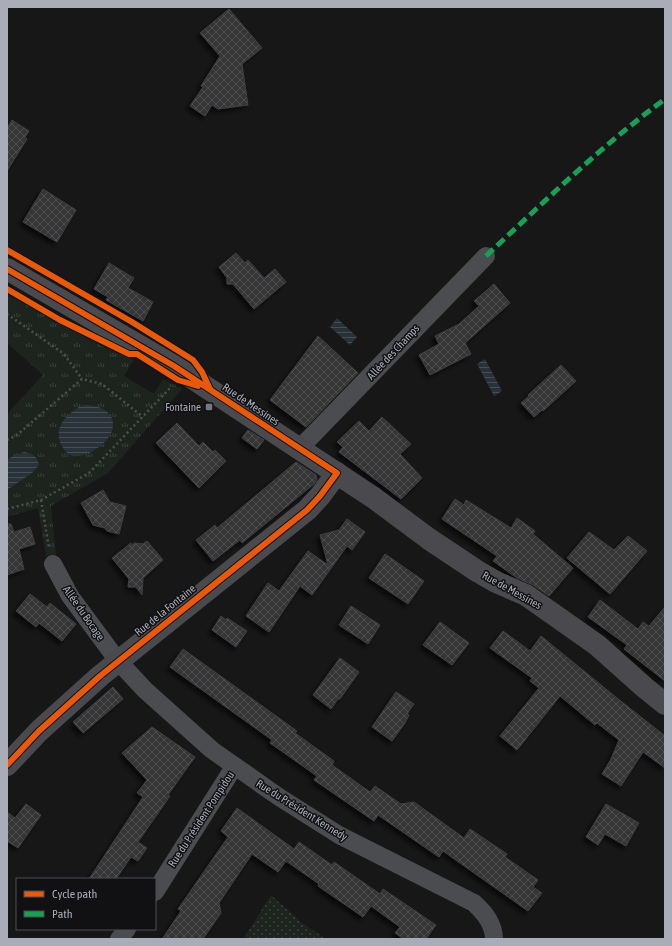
<svg xmlns="http://www.w3.org/2000/svg" width="672" height="946" viewBox="0 0 672 946" font-family="'Asap Condensed',sans-serif">
<style>
.grass{fill:url(#grass-dots)}
.park{fill:url(#park-tufts)}
.water{fill:url(#water-rules)}
.building{fill:url(#building-cross-hatch);stroke:#3f4043;filter:url(#shadow)}
.lines{fill:none;stroke-linecap:round;stroke-linejoin:round}
.path{stroke:#4d4e52;stroke-width:2.5;stroke-dasharray:2 3;stroke-linecap:butt}
.street{stroke:#4b4c50;stroke-width:18}
.secondary{stroke:#4a4a4e;stroke-width:22}
.quiet{stroke:#1a9f57;stroke-width:5;stroke-dasharray:10 5;stroke-linecap:butt}
.cycleway-casing{stroke:#111113;stroke-width:8}
.cycleway{stroke:#e8590c;stroke-width:6}
.poi-dot{fill:#757880;stroke:#111113;stroke-width:1.5}
.labels{text-anchor:middle;stroke-width:3;stroke-linejoin:round;paint-order:stroke}
.street-label{font-size:11px;fill:#a8adb8;stroke:#111113}
.poi-label{font-size:11px;fill:#a8adb8;stroke:#111113;text-anchor:end}
</style>
<defs>
<pattern id="grass-dots" width="8" height="8" patternUnits="userSpaceOnUse"><rect width="8" height="8" fill="#1d241e"/><path d="M2 2h.1M6 6h.1" fill="none" stroke="#3b413d" stroke-width="1.8" stroke-linecap="round"/></pattern>
<pattern id="park-tufts" width="24" height="20" patternUnits="userSpaceOnUse"><rect width="24" height="20" fill="#1d241e"/><path d="M3 7l-1-3M5 7V3M7 7l1-3M15 17l-1-3M17 17v-4M19 17l1-3" fill="none" stroke="#3b413d"/></pattern>
<pattern id="water-rules" width="6" height="5" patternUnits="userSpaceOnUse"><rect width="6" height="5" fill="#2a3239"/><path d="M0 2.5h6" fill="none" stroke="#464d54"/></pattern>
<pattern id="building-cross-hatch" width="8" height="8" patternUnits="userSpaceOnUse"><rect width="8" height="8" fill="#353536"/><path d="M0 0l8 8M0 8l8-8" fill="none" stroke="#4f5051"/></pattern>
<filter id="shadow"><feDropShadow dx="-3.5" dy="3.5" stdDeviation="2" flood-color="#0009"/></filter>
</defs>
<rect width="100%" height="100%" fill="#171717"/>
<path class="grass" d="M271 895 301 922 326 939H244V938Z"/>
<path class="park" d="M8 296C29 304 48 317 68 328 89 340 111 351 134 360L124 376 154 394 163 379 182 389 108 473 51 506 56 555 46 556 38 508 7 517V414L43 375 7 343Z"/>
<g class="water">
<path d="M337 318 357 337 350 345 330 327Z"/>
<path d="M485 359 502 391 494 396 477 364Z"/>
<path d="M83 405C98 404 118 412 112 431 108 444 83 461 70 455 66 453 64 450 62 446 52 428 67 413 83 405Z"/>
<path d="M24 452C33 454 37 456 39 465L32 473 7 490V459Z"/>
</g>
<g class="building">
<path d="M229 9 262 48 242 64 248 105 218 109 212 105 205 116 190 106 203 87 201 86 220 56 200 33Z"/>
<path d="M12 120 29 131 25 137 27 139 7 171V128Z"/>
<path d="M43 189 76 210 57 242 23 222Z"/>
<path d="M236 253 245 263 248 260 264 278 275 269 286 282 254 309 233 284H227V278L219 267Z"/>
<path d="M109 263 134 278 128 288 153 302 143 321 106 300 108 297 94 289Z"/>
<path d="M494 284 510 303 465 343 471 354 430 375 419 355 439 344 435 336 459 324 479 306 474 301Z"/>
<path d="M318 336 358 373 306 427 270 400Z"/>
<path d="M561 365 576 381 543 411 542 410 534 417 521 403 529 396 528 395Z"/>
<path d="M382 417 411 444 400 454 422 478 401 499 339 452 343 447 337 442 359 421 369 431Z"/>
<path d="M177 423 199 446 203 442 213 452 215 450 226 461 199 488 156 443Z"/>
<path d="M248 430 264 440 257 449 242 438Z"/>
<path d="M296 462 316 475 317 480 314 484 242 543 240 540 213 561 196 540 215 525 217 528Z"/>
<path d="M103 490 110 502 126 506 119 534 107 531 105 528 93 525 81 503Z"/>
<path d="M455 499 464 505 466 500 511 528 517 518 535 531 533 534 573 568 549 596 533 585 517 578 493 561 497 556 442 519Z"/>
<path d="M347 519 365 532 352 550 347 546 312 595 300 586 269 632 246 616 268 583 279 591 308 551 328 565 320 535 339 530Z"/>
<path d="M7 524H11L14 532 30 527 35 544 19 549 24 569 7 575Z"/>
<path d="M589 532 614 550 628 536 647 551 610 594 567 558Z"/>
<path d="M147 541 163 560 143 578 142 595 136 587H128L129 579 112 558 131 543 133 546 134 543 143 544Z"/>
<path d="M385 554 424 581 408 604 369 578Z"/>
<path d="M30 594 47 607 50 603 76 624 62 641 39 623 36 627 16 611Z"/>
<path d="M600 600 638 629 643 622 649 626 665 607V681L624 649 627 645 588 617Z"/>
<path d="M351 606 380 625 368 644 339 625Z"/>
<path d="M221 616 226 620 227 618 247 631 236 647 212 630Z"/>
<path d="M440 622 469 643 452 665 423 645Z"/>
<path d="M503 631 530 651 541 636 617 698 665 736V768L643 752 621 786 602 774 611 759 619 740 597 723 595 725 560 696 517 750 500 736 539 688 530 681 532 678 490 648Z"/>
<path d="M183 649 297 731 295 733 334 761 332 765 370 792 375 786 401 804 414 802 464 838 470 829 507 854 505 857 538 880 533 887 542 893 528 911 443 851 439 857 378 815 374 821 314 780 317 776 270 743 272 740 170 667Z"/>
<path d="M340 658 359 672 340 699H338L331 709 313 695Z"/>
<path d="M113 687 123 699 83 733 73 722Z"/>
<path d="M396 692 414 704 407 714 409 715 405 723 392 741 372 727Z"/>
<path d="M152 727 195 757 168 795 170 796 138 842 147 848 138 861 131 857 116 879H89L143 797 137 793 147 780 122 753Z"/>
<path d="M26 804 41 815 18 848 7 841V812L15 818Z"/>
<path d="M606 804 639 823 626 846 605 834 598 845 586 837Z"/>
<path d="M237 808 294 849 299 842 332 865 334 862 380 894 383 889 436 925 426 939H404L395 933 400 927 371 906 363 917 318 886 319 884 286 861 278 872 252 854 219 903 221 913 203 939H162L181 911 178 909 228 837 221 831Z"/>
</g>
<g class="lines">
<g class="path">
<path d="M7 314 64 354 82 379"/>
<path d="M7 440 17 435 82 379 102 384 143 417"/>
<path d="M41 500 49 548"/>
<path d="M7 509 41 500 89 473 171 387"/>
</g>
<g class="street">
<path d="M299 449 486 256"/>
<path d="M53 564 70 596 118 661 145 690 212 750 279 797 339 835 474 903C485 913 494 924 494 939"/>
<path d="M155 892 234 767"/>
<path d="M119 939 127 929"/>
</g>
<g class="secondary">
<path d="M7 269 174 366 374 498 429 539 477 571 496 582 526 595 597 645 644 687 665 704"/>
<path d="M7 765 39 731 100 676 307 510 320 496 337 473"/>
</g>
<path class="quiet" d="M486 256C544 202 601 146 665 99"/>
<g class="cycleway-casing">
<g id="cycleway">
<path d="M7 250 132 322 193 360 202 372 210 389"/>
<path d="M7 269 174 366 337 473 320 496 307 510 100 676 39 731 7 765"/>
<path d="M7 289 60 320 129 354H137L178 380 198 386"/>
</g>
</g>
<use href="#cycleway" class="cycleway"/>
</g>
<rect class="poi-dot" x="205" y="403" width="8" height="8" rx="2"/>
<g class="labels">
<g class="street-label">
<text transform="translate(393 352) rotate(-47)" y="4">Allée des Champs</text>
<text transform="translate(251 404) rotate(34)" y="4">Rue de Messines</text>
<text transform="translate(512 590) rotate(29)" y="4">Rue de Messines</text>
<text transform="translate(165 610) rotate(-39)" y="4">Rue de la Fontaine</text>
<text transform="translate(84 613) rotate(55)" y="4">Allée du Bocage</text>
<text transform="translate(302 810) rotate(32)" y="4">Rue du Président Kennedy</text>
<text transform="translate(201 819) rotate(-57)" y="4">Rue du Président Pompidou</text>
</g>
<g class="poi-label">
<text x="201" y="411">Fontaine</text>
</g>
</g>
<rect width="672" height="946" fill="none" stroke="#a8adb8" stroke-width="16"/>
<rect x="16" y="878" width="140" height="52" fill="#111113" stroke="#4d4f55"/>
<rect x="24" y="891" width="20" height="6" fill="#e8590c" stroke="#4d4f55"/>
<text x="52" y="898" font-size="12" fill="#a8adb8">Cycle path</text>
<rect x="24" y="911" width="20" height="6" fill="#1a9f57" stroke="#4d4f55"/>
<text x="52" y="918" font-size="12" fill="#a8adb8">Path</text>
</svg>
